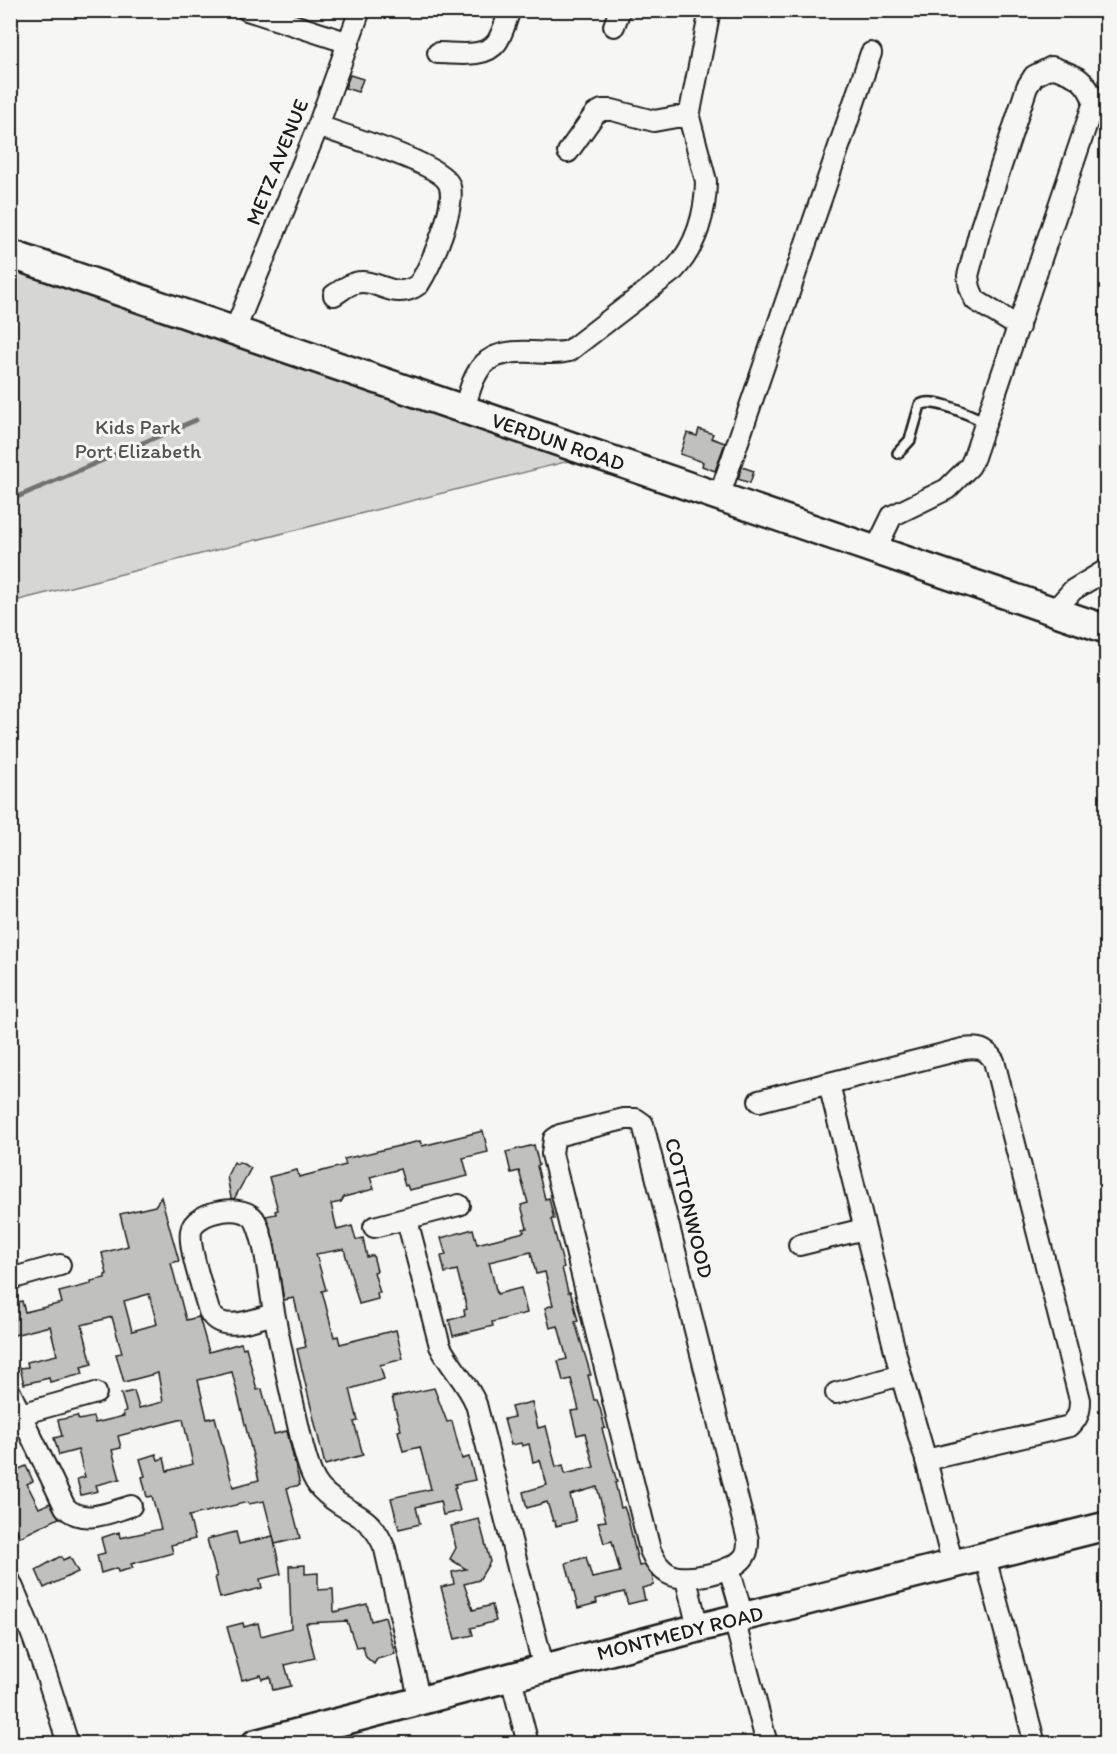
<svg xmlns="http://www.w3.org/2000/svg" width="1117" height="1754" viewBox="0 0 1117 1754" font-family="Itim,sans-serif">
<style>
.green{fill:#d6d6d2;stroke:#797977;stroke-width:1.5}
.lines{fill:none;stroke-linecap:round;stroke-linejoin:round}
.stream{stroke:#727271;stroke-width:5}
.building{fill:#c0c0bd;stroke:#1c1c1c;stroke-width:1.5;fill-rule:evenodd}
.lane-casing{stroke:#1c1c1c;stroke-width:14}
.street-casing{stroke:#1c1c1c;stroke-width:24}
.secondary-casing{stroke:#1c1c1c;stroke-width:32}
.lane{stroke:#f6f6f2;stroke-width:9}
.street{stroke:#f6f6f2;stroke-width:20}
.secondary{stroke:#f6f6f2;stroke-width:27}
.labels{text-anchor:middle;stroke-width:6;stroke-linejoin:round;paint-order:stroke}
.street-label{font-size:21px;fill:#1c1c1c;stroke:#f6f6f2}
.park-label{font-size:21px;fill:#545453;stroke:#f6f6f2}
</style>
<rect width="100%" height="100%" fill="#f6f6f2"/>
<filter id="ink" filterUnits="userSpaceOnUse"><feTurbulence type="fractalNoise" baseFrequency=".0167" numOctaves="2"/><feDisplacementMap in="SourceGraphic" scale="12" xChannelSelector="R" yChannelSelector="G"/><feConvolveMatrix kernelMatrix="1 2 1 2 8 2 1 2 1" color-interpolation-filters="sRGB"/></filter>
<g filter="url(#ink)">
<path class="green" d="M11 261 585 457 11 602Z"/>
<g class="lines">
<path class="stream" d="M10 500 196 420"/>
</g>
<g class="building">
<path d="M350 75 363 79 358 92 345 88Z"/>
<path d="M699 429 713 434 711 438 725 443 715 471 702 466 703 462 680 454 687 433 697 436Z"/>
<path d="M742 467 754 471 750 483 738 479Z"/>
<path d="M483 1131 488 1152 463 1158 468 1176 409 1190 407 1185 405 1186 400 1169 370 1177 374 1189 344 1197 341 1202 331 1204 337 1230 352 1226 356 1240 363 1238 367 1257 373 1255 377 1271 374 1272 380 1293H377L378 1299 359 1304 344 1249 316 1254 326 1290 322 1291 334 1337 338 1336 340 1344 396 1330 403 1359 380 1365 384 1379 350 1389 358 1421 354 1422 363 1455 325 1465 297 1349 306 1347 294 1298 284 1300 274 1240 266 1216 276 1214 275 1211 278 1210 269 1177 297 1170 299 1177 346 1165 344 1159 420 1141 422 1146Z"/>
<path d="M534 1145 539 1165 537 1166 545 1199 549 1198 554 1219H551L564 1267 562 1268 568 1292H570L573 1300 578 1321 575 1322 591 1375H588L594 1400H597L600 1408 605 1428 602 1429 617 1482 615 1483 621 1508 624 1507 627 1515 639 1566 644 1565 652 1575 654 1585 642 1588 645 1600 628 1604 624 1592 596 1599 597 1603 578 1608 566 1563 586 1557 592 1578 620 1572 612 1541 604 1543 598 1522 606 1521 597 1487 570 1495 576 1521 556 1526 555 1521H553L547 1502 527 1508 523 1492 547 1485 540 1460 533 1462 529 1444 522 1446 521 1443 511 1445 504 1419 514 1417 511 1407 532 1402 538 1428 546 1426 556 1467 563 1465 565 1474 594 1467 585 1433 577 1435 571 1411 579 1410 571 1379 563 1381 558 1361 567 1359 558 1326 550 1328 545 1308 553 1305 545 1272 536 1274 531 1252 489 1262 497 1294 521 1288 527 1313 492 1322 493 1326 453 1336 449 1320 465 1316 464 1310 467 1309 457 1270 445 1273 441 1256 446 1255 441 1238 473 1229 477 1244 524 1232 523 1229 527 1228 521 1205 528 1203 519 1171 511 1173 506 1152Z"/>
<path d="M234 1162 237 1164 239 1162 251 1168 234 1199 231 1198 227 1176Z"/>
<path d="M161 1197 179 1261 171 1263 186 1320 199 1317 209 1352 241 1343 243 1348 246 1347 257 1390 262 1389 274 1434 287 1431 300 1485 287 1488 300 1538 275 1544 264 1501 249 1504 248 1502 189 1516 195 1539 171 1545 173 1553 131 1564 133 1568 118 1572 117 1568 101 1573 97 1555 105 1553 101 1538 119 1532 120 1538 161 1529 152 1496 147 1497 142 1477 145 1476 140 1459 156 1454 158 1460 164 1458 167 1471 193 1464 183 1419 118 1436 121 1448 112 1450 120 1479 96 1485 98 1491 81 1495 77 1479 85 1477 78 1450 59 1455 54 1438 62 1436 58 1420 77 1416 79 1420 93 1417 95 1423 124 1416 123 1412 126 1411 121 1394 134 1391 139 1408 163 1402 158 1373 124 1382 116 1354 122 1353 112 1317 82 1325 92 1364 81 1367 83 1374 50 1382 49 1378 24 1384 20 1368 28 1367 27 1362 57 1355 50 1326 10 1336V1304L22 1301 25 1312 62 1303 59 1292 91 1284V1281L105 1278V1275L107 1274 102 1253 128 1246 120 1214 155 1206ZM149 1294 157 1324 132 1331 124 1301ZM232 1372 259 1480 233 1487 215 1417 207 1419 198 1380Z"/>
<path d="M434 1388 447 1422 452 1421 462 1459 469 1457 475 1480 455 1484 456 1487 454 1488 460 1511 443 1515 440 1501 416 1507 420 1524 399 1529 391 1498 431 1489 420 1447 403 1451 398 1431 401 1430 392 1397Z"/>
<path d="M26 1466 33 1481 27 1484 39 1508 50 1503 59 1518 20 1537 10 1517V1473Z"/>
<path d="M479 1519 490 1562 479 1580 464 1584 473 1610 492 1605 496 1621 471 1628 473 1635 455 1639 441 1587 454 1584 452 1572 466 1569 450 1559 456 1548 451 1526Z"/>
<path d="M236 1532 239 1544 273 1536 281 1574 260 1579 262 1588 220 1598 215 1577H217L207 1539Z"/>
<path d="M59 1557H62L63 1560 70 1557 78 1572 44 1588 36 1570Z"/>
<path d="M305 1565V1574L318 1573V1590L333 1589 334 1612 367 1604 371 1621 385 1617 395 1654 377 1659 374 1664 366 1657 363 1646 356 1647 347 1621 306 1623 315 1658 285 1665 291 1686 273 1690 270 1677 262 1679 261 1675 242 1680 227 1627 243 1623 244 1627 258 1623 261 1636 291 1628 289 1566Z"/>
</g>
<g class="lines">
<g class="lane-casing">
<path id="lane" d="M898 453 910 440 920 405C934 396 971 416 986 422"/>
</g>
<g class="street-casing">
<g id="street">
<path d="M247 10 349 43"/>
<path d="M614 26 620 10"/>
<path d="M438 53C456 53 485 59 497 42 503 33 506 20 510 10"/>
<path d="M318 126C343 135 440 163 449 184 458 204 431 265 419 284 394 303 378 277 355 283 347 285 341 291 334 295"/>
<path d="M568 152 595 114 602 110H612L654 121 676 117H689"/>
<path d="M235 330 318 126 360 10"/>
<path d="M464 410C476 366 483 350 532 352 545 353 557 354 569 351L674 270C696 247 706 213 706 181L689 117 710 10"/>
<path d="M719 497 871 53"/>
<path d="M875 551 892 516 947 489 970 466 974 457 1094 102C1086 78 1074 75 1052 67L1034 76 1027 87 980 230 968 276 970 288 975 300 1019 327"/>
<path d="M1054 611 1073 590 1106 570"/>
<path d="M829 1084 901 1375 926 1460 953 1565"/>
<path d="M759 1101 963 1049C978 1047 986 1048 994 1061L1080 1400C1080 1412 1078 1418 1070 1426L926 1460"/>
<path d="M624 1119H636L643 1124 748 1540C748 1546 748 1552 744 1557 734 1572 686 1582 671 1575 660 1570 655 1561 650 1550L552 1154 554 1139 560 1135Z"/>
<path d="M407 1220 440 1346C450 1367 467 1382 476 1404L544 1669"/>
<path d="M374 1227 459 1205"/>
<path d="M799 1245 864 1229"/>
<path d="M10 1279 60 1265"/>
<path d="M274 1314C254 1319 221 1335 209 1311 204 1293 188 1248 191 1231 194 1211 247 1201 256 1222 267 1246 269 1286 274 1312 282 1357 293 1402 303 1447 307 1461 311 1478 321 1489 345 1515 370 1510 385 1549L420 1702"/>
<path d="M10 1392 65 1507C83 1526 110 1512 131 1506"/>
<path d="M836 1393 901 1375"/>
<path d="M21 1414 96 1393"/>
<path d="M985 1557 1035 1744"/>
<path d="M729 1568 743 1617"/>
<path d="M686 1579 698 1628"/>
<path d="M10 1581C34 1634 51 1688 68 1744"/>
<path d="M734 1619 767 1744"/>
<path d="M511 1678 528 1744"/>
</g>
</g>
<g class="secondary-casing">
<g id="secondary">
<path d="M10 254 1106 629"/>
<path d="M255 1744 698 1628 1106 1526"/>
</g>
</g>
<use href="#lane" class="lane"/>
<use href="#street" class="street"/>
<use href="#secondary" class="secondary"/>
</g>
</g>
<g class="labels">
<g class="street-label">
<text transform="translate(277 162) rotate(-68)" y="7">METZ AVENUE</text>
<text transform="translate(558 442) rotate(19)" y="7">VERDUN ROAD</text>
<text transform="translate(689 1208) rotate(76)" y="7">COTTONWOOD</text>
<text transform="translate(680 1633) rotate(-14)" y="7">MONTMEDY ROAD</text>
</g>
<g class="park-label">
<text x="138" y="434">Kids Park<tspan x="138" dy="24">Port Elizabeth</tspan></text>
</g>
</g>
<rect width="1117" height="1754" fill="none" stroke="#f6f6f2" stroke-width="36"/>
<rect x="18" y="18" width="1081" height="1718" fill="none" stroke="#1c1c1c" stroke-width="2" filter="url(#ink)"/>
</svg>
